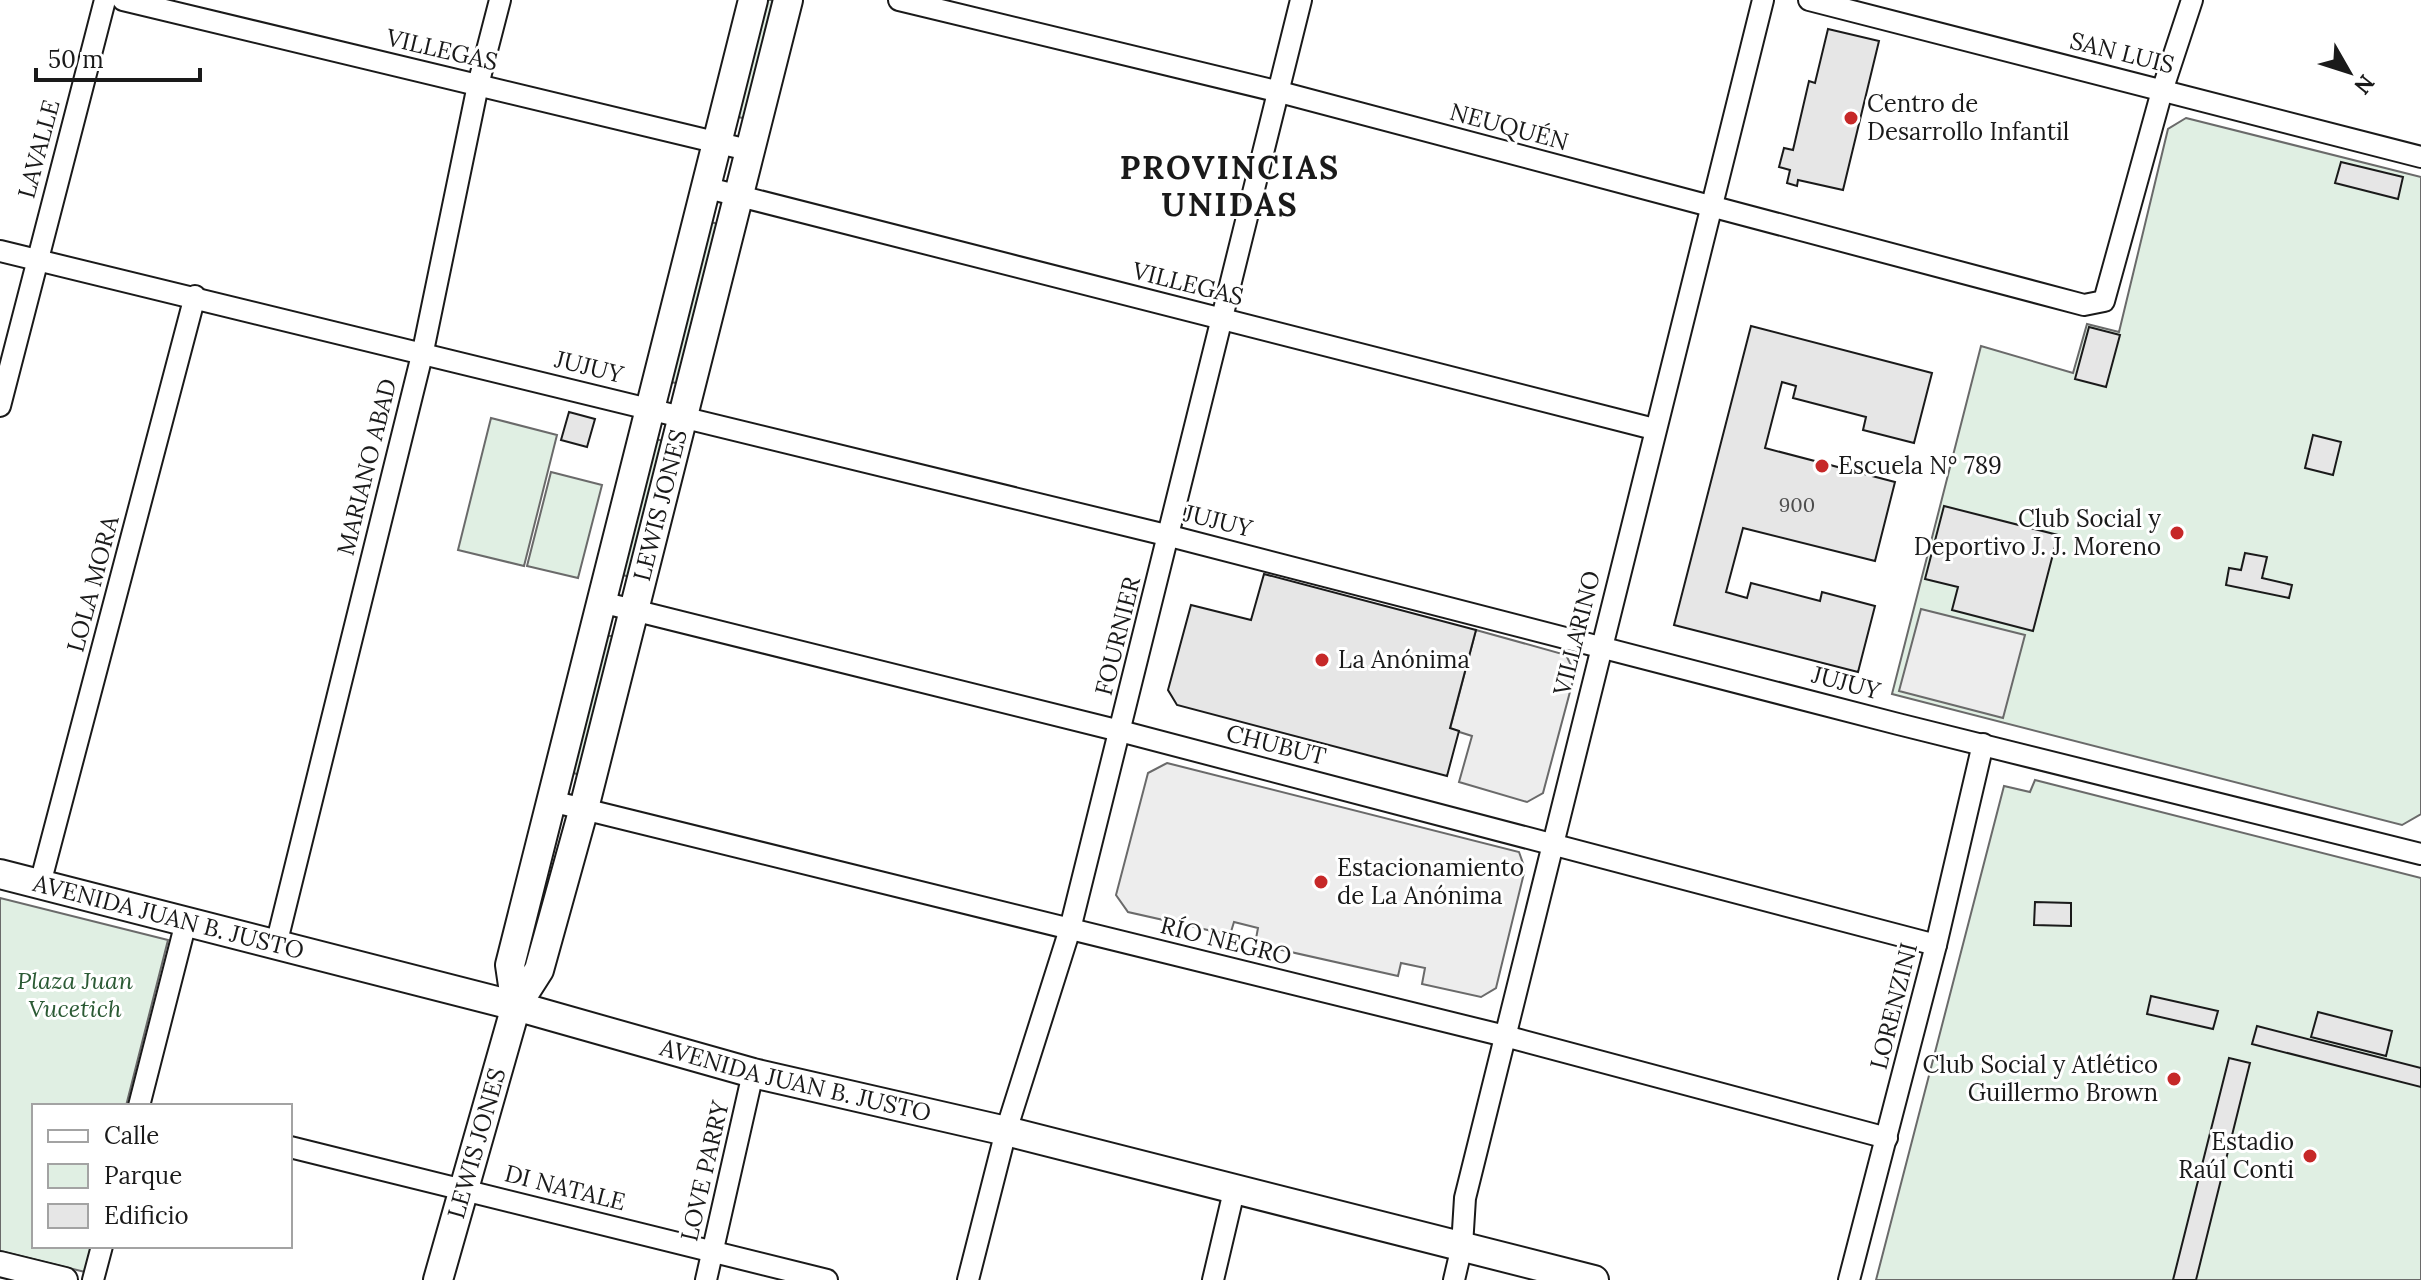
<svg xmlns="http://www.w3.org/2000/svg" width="2421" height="1280" viewBox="0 0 2421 1280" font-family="Lora,serif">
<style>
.green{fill:#e0efe3;stroke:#6a6a6a;stroke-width:2}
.parking{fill:#ededed;stroke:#6a6a6a;stroke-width:2}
.building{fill:#e6e6e6;stroke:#1a1a1a;stroke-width:2}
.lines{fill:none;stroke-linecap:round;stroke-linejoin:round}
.minor-casing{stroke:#1a1a1a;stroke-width:24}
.tertiary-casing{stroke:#1a1a1a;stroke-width:28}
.secondary-casing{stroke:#1a1a1a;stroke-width:32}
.minor{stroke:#fff;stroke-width:20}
.tertiary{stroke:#fff;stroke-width:24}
.secondary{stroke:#fff;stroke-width:28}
.poi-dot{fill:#c62828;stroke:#fff;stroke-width:3}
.labels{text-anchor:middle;stroke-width:6;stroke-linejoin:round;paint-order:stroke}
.number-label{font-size:20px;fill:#4d4d4d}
.street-label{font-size:24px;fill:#1a1a1a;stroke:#fff}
.poi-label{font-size:24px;fill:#1a1a1a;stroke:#fff;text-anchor:start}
.park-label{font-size:24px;font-style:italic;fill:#2b5a34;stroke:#fff}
.district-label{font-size:32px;font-weight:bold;letter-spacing:2px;fill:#1a1a1a;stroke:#fff}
</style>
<rect width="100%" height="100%" fill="#fff"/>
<g class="green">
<path d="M764 0H776L746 119 735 116Z"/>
<path d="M2186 118 2421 177V814L2402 825 1892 694 1981 346 2073 373 2087 324 2119 332 2168 129Z"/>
<path d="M707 221 718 224 679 384 668 381Z"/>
<path d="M491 418 557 435 524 566 458 550Z"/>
<path d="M654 439 665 441 630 577 619 574Z"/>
<path d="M551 472 602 485 578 578 527 566Z"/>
<path d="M605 635 616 637 581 775 569 772Z"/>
<path d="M2035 780 2421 878V1280H1876L2004 786 2030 792Z"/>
<path d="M0 898 168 940 126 1106H34V1246H91L85 1272 0 1251Z"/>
</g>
<g class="parking">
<path d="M1921 609 2025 635 2003 718 1899 691Z"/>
<path d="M1476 630 1566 655 1575 673 1543 793 1527 802 1459 782 1472 736 1450 729Z"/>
<path d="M1167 763 1519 852 1525 869 1496 988 1481 997 1422 984 1425 968 1401 963 1398 976 1255 944 1258 928 1234 922 1230 935 1128 912 1116 895 1148 773Z"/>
</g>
<g class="building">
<path d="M1828 29 1879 41 1843 190 1798 180 1797 186 1787 183 1790 170 1779 167 1784 148 1793 150 1809 81 1815 83Z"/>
<path d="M2341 162 2403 177 2398 199 2335 183Z"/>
<path d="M1751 326 1932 373 1914 443 1863 430 1866 417 1793 398 1796 386 1782 382 1765 448 1895 482 1875 561 1743 528 1726 592 1747 598 1751 583 1820 601 1822 592 1875 606 1858 672 1674 625Z"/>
<path d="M2089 327 2120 335 2106 387 2075 379Z"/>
<path d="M569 412 595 419 587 447 561 440Z"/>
<path d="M2313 435 2341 442 2333 475 2305 468Z"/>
<path d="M1944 506 2058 535 2033 631 1952 610 1958 587 1925 579Z"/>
<path d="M2245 553 2267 557 2262 578 2292 585 2289 598 2226 585 2229 568 2241 570Z"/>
<path d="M1264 574 1476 630 1450 728 1459 731 1447 776 1177 705 1168 690 1191 605 1251 620Z"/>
<path d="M2035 902 2071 903V926L2034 925Z"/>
<path d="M2151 996 2218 1011 2213 1029 2147 1014Z"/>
<path d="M2318 1012 2392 1031 2386 1056 2311 1037Z"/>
<path d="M2257 1026 2421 1068V1087L2252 1044Z"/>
<path d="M2229 1058 2250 1063 2196 1280H2173Z"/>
</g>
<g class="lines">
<g class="minor-casing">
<g id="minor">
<path d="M123 0 748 150"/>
<path d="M899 0 1276 91 2084 305 2104 301 2162 91 2192 0"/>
<path d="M1809 0 2421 157"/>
<path d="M708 188 1654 429"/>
<path d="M0 251 1170 536 1898 724 2421 854"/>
<path d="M0 406 105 0"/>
<path d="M601 602 1120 731 1936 945"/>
<path d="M551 801 1505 1036 1887 1138"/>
<path d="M40 884 195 296"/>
<path d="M276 945 423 351 478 85 500 0"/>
<path d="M139 1106 186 922"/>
<path d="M290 1147 827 1280"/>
<path d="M93 1280 102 1246"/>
<path d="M706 1280 753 1073"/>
<path d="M968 1280 1006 1131 1070 929 1301 0"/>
<path d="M1213 1280 1234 1191"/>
<path d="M1454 1280 1462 1246 1465 1198 1763 0"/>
<path d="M1849 1280 1936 945 1983 744"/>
</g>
</g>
<g class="tertiary-casing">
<path id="tertiary" d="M0 1264 65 1280"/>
</g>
<g class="secondary-casing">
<g id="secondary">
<path id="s1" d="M0 874 516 1006 753 1073 1006 1131 1594 1280"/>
<path d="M516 1006 510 965 753 0"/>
<path id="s2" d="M438 1280 516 1006 539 970 584 808 788 0"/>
</g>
</g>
<use href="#minor" class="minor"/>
<use href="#tertiary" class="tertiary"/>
<use href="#secondary" class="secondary"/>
</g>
<g class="poi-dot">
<circle cx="1851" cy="118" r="8"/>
<circle cx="1822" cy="466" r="8"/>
<circle cx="2177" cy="533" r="8"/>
<circle cx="1322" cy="660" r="8"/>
<circle cx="1321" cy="882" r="8"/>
<circle cx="2174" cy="1079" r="8"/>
<circle cx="2310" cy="1156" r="8"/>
</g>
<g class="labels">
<g class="number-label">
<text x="1797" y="512">900</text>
</g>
<g class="street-label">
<text transform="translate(442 50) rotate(13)" y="8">VILLEGAS</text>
<text transform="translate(2122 53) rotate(14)" y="8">SAN LUIS</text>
<text transform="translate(1509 127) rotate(15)" y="8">NEUQUÉN</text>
<text transform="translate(39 149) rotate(-75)" y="8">LAVALLE</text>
<text transform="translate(1188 284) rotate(14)" y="8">VILLEGAS</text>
<text transform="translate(589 367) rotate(14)" y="8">JUJUY</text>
<text transform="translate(367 467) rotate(-76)" y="8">MARIANO ABAD</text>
<text dy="8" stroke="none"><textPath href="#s2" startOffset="808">LEWIS JONES</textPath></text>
<text transform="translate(1218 521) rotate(14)" y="8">JUJUY</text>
<text transform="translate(93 584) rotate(-75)" y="8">LOLA MORA</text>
<text transform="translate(1577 633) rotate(-76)" y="8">VILLARINO</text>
<text transform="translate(1118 636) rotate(-76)" y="8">FOURNIER</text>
<text transform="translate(1846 683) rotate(15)" y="8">JUJUY</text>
<text transform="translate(1276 745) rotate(14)" y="8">CHUBUT</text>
<text dy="8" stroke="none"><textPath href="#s1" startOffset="174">AVENIDA JUAN B. JUSTO</textPath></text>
<text transform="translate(1226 941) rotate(14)" y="8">RÍO NEGRO</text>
<text transform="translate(1894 1006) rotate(-76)" y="8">LORENZINI</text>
<text dy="8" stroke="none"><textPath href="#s1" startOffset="822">AVENIDA JUAN B. JUSTO</textPath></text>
<text dy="8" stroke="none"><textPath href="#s2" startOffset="142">LEWIS JONES</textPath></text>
<text transform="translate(705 1171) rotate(-77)" y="8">LOVE PARRY</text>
<text transform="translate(565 1188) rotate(14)" y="8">DI NATALE</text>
</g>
<g class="poi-label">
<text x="1867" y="112">Centro de<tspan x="1867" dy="28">Desarrollo Infantil</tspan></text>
<text x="1838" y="474">Escuela N° 789</text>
<text x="2161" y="527" text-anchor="end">Club Social y<tspan x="2161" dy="28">Deportivo J. J. Moreno</tspan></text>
<text x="1338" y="668">La Anónima</text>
<text x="1337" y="876">Estacionamiento<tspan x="1337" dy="28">de La Anónima</tspan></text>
<text x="2158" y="1073" text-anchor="end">Club Social y Atlético<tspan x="2158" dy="28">Guillermo Brown</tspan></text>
<text x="2294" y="1150" text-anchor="end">Estadio<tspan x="2294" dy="28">Raúl Conti</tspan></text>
</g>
<g class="park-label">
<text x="75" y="989">Plaza Juan<tspan x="75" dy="28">Vucetich</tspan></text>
</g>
<g class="district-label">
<text x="1230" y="179">PROVINCIAS<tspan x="1230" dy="37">UNIDAS</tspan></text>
</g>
</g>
<rect x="32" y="1104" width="260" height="144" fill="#ffffff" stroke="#a3a3a3" stroke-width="2"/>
<rect x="48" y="1130" width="40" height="12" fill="#ffffff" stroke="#a3a3a3" stroke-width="2"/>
<text x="104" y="1144" font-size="24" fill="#1a1a1a">Calle</text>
<rect x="48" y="1164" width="40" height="24" fill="#e0efe3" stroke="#a3a3a3" stroke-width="2"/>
<text x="104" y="1184" font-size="24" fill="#1a1a1a">Parque</text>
<rect x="48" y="1204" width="40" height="24" fill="#e6e6e6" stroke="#a3a3a3" stroke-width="2"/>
<text x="104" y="1224" font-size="24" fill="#1a1a1a">Edificio</text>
<g transform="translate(2349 72) rotate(129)" stroke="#ffffff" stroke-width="6" paint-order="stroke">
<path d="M0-6L14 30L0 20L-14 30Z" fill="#1a1a1a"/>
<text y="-12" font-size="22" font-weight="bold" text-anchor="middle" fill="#1a1a1a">N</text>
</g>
<path d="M36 68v12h164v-12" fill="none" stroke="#1a1a1a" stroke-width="4"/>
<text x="48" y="68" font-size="24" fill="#1a1a1a" stroke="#ffffff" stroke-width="6" paint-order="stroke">50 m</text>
</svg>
